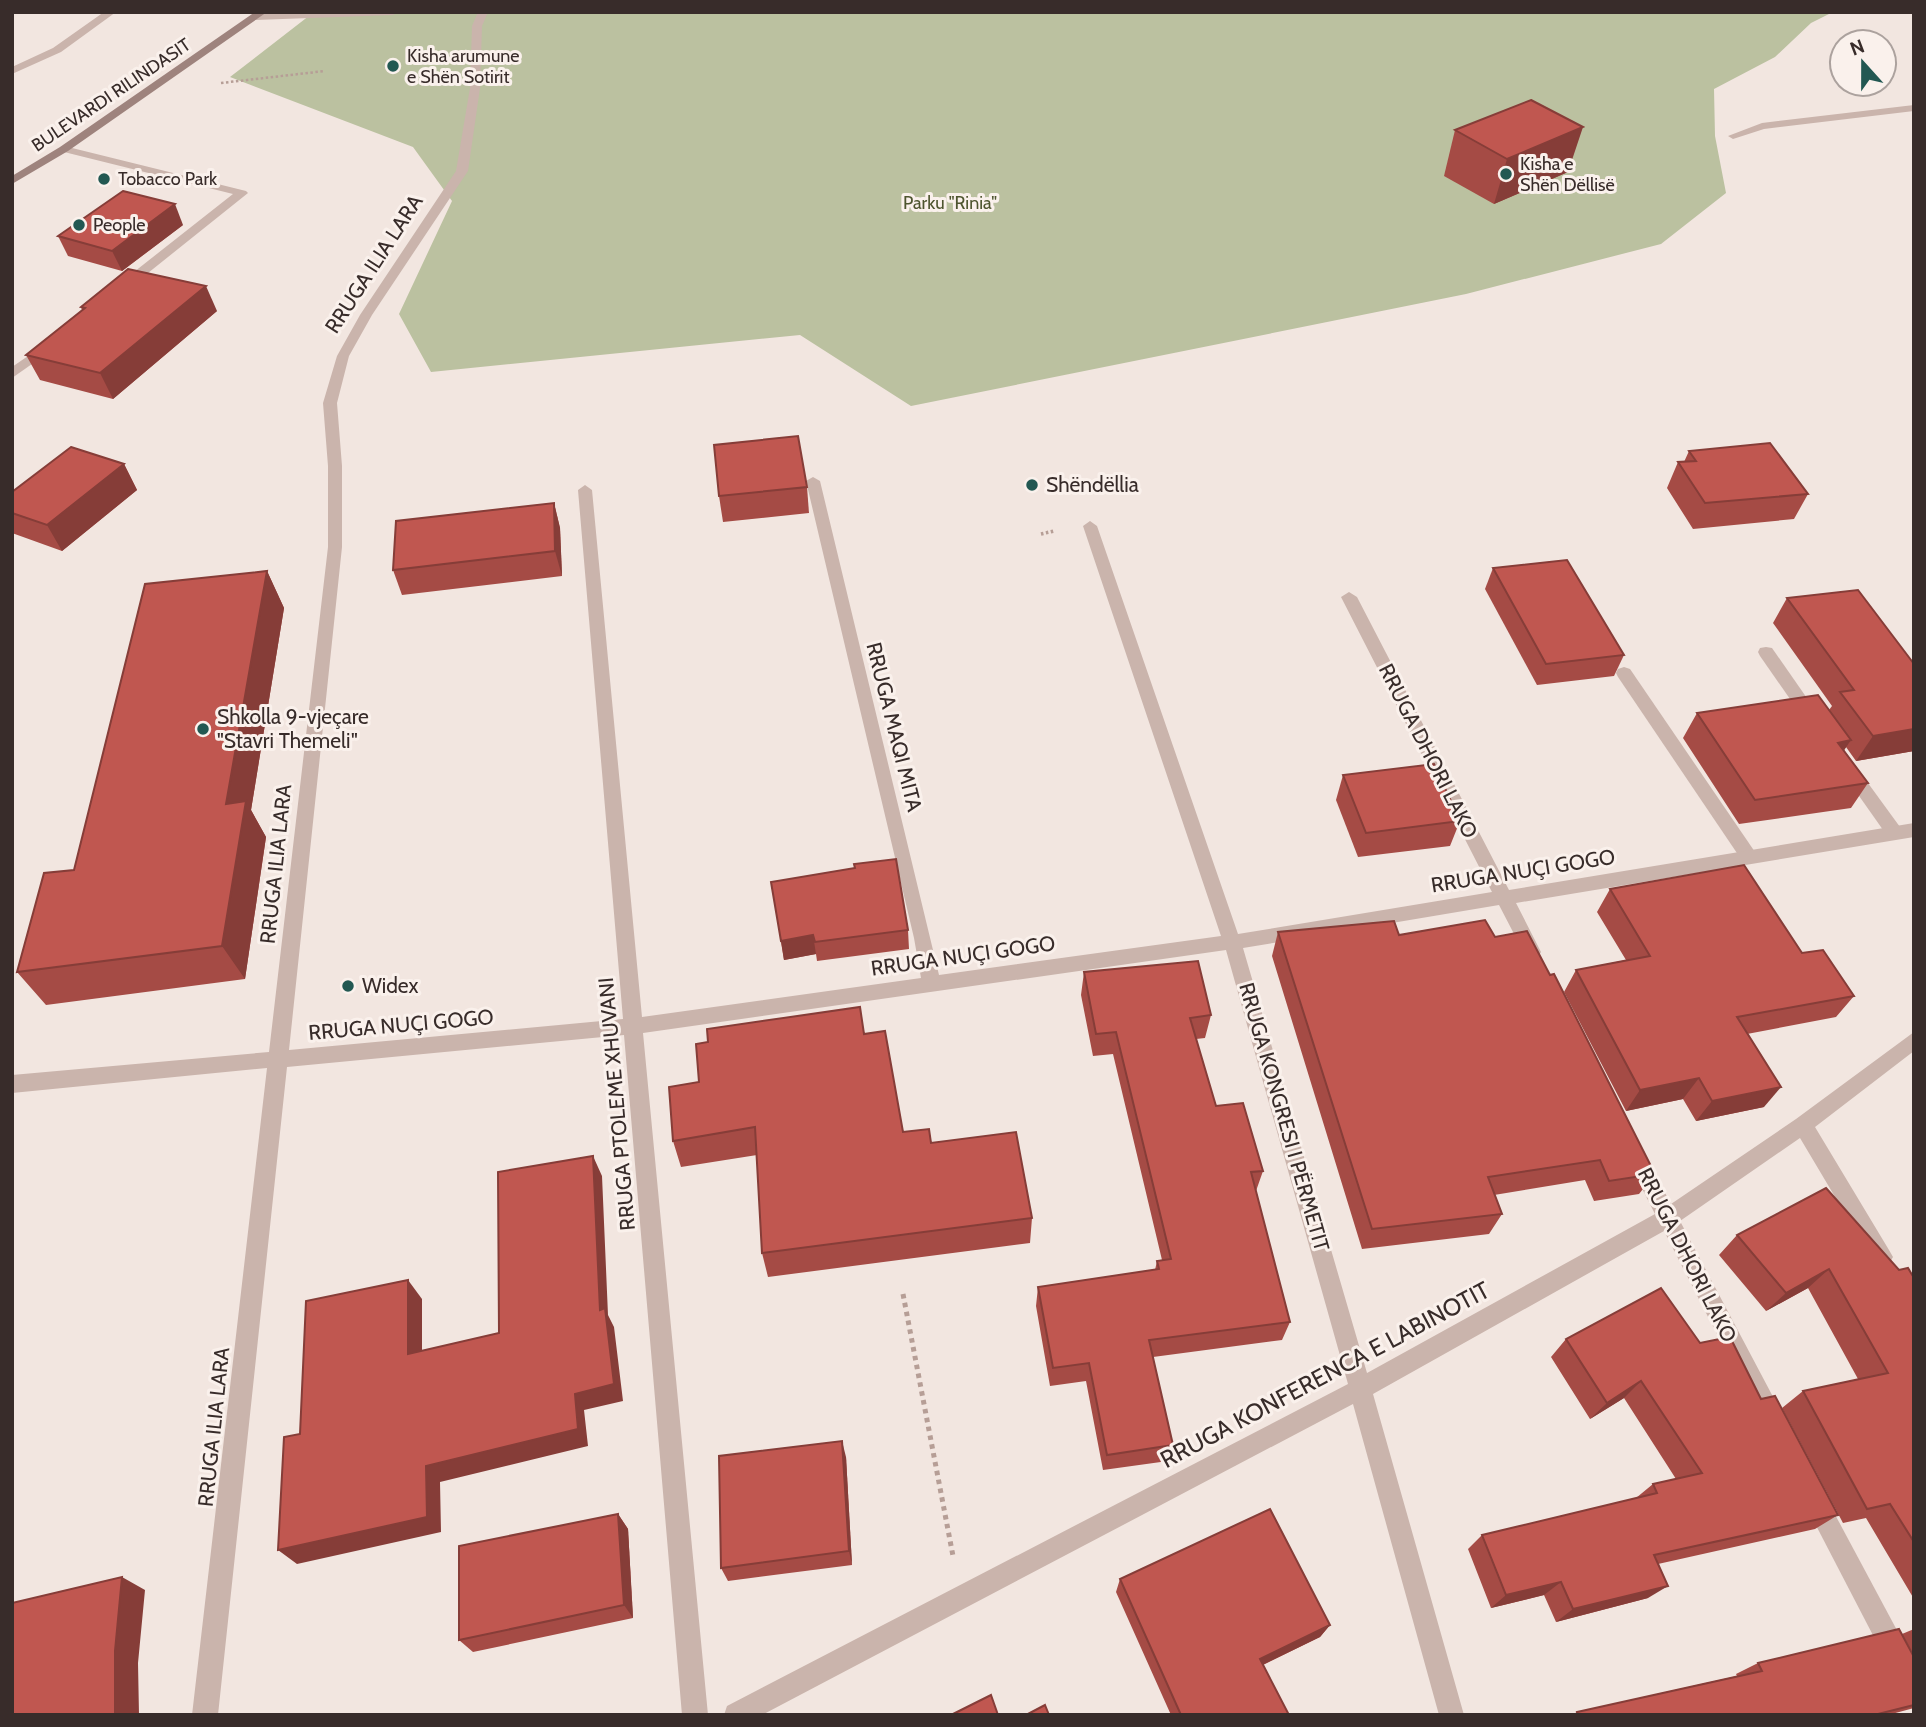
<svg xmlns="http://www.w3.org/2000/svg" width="1926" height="1727" viewBox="0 0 1926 1727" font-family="Cabin,sans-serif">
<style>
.green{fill:#bbc1a0}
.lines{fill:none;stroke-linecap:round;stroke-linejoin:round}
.path-far2{stroke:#b69e96;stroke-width:2.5;stroke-dasharray:2.5 2.5;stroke-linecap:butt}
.path-far1{stroke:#b69e96;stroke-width:3.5;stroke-dasharray:2.5 2.5;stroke-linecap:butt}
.path{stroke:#b69e96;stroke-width:5;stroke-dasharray:4.5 4.5;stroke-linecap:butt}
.lane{fill:#cab4ac;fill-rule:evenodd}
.street{fill:#cab4ac;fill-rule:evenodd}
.secondary{fill:#9e837d;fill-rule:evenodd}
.wall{fill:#a54b45}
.shaded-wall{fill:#863d38}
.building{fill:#c05750;stroke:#863d38;stroke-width:2}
.poi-dot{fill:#225852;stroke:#faf1ec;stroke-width:2.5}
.labels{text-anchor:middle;stroke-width:6;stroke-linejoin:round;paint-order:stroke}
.far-poi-label{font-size:18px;fill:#382c2a;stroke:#faf1ec;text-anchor:start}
.far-street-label{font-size:18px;fill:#382c2a;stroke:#faf1ec}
.far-park-label{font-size:18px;fill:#4e552f;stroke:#faf1ec}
.street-label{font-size:21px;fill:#382c2a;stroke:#faf1ec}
.poi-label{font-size:21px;fill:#382c2a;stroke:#faf1ec;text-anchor:start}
.near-street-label{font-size:24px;fill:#382c2a;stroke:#faf1ec}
</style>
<rect width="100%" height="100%" fill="#f2e6e0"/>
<path class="green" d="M314 12H1833L1811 23 1775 57 1714 89 1715 136 1726 193 1661 244 1466 294 911 406 800 335 431 372 399 314 452 201 413 147 230 77Z"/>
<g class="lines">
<path class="path-far2" d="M221 83 325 71"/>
<g class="path-far1">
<path d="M1064 488 1079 492 1080 496"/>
<path d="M1041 534 1054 531"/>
</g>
<path class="path" d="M903 1294 953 1556"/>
<g class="lane">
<path d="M1914 105V111L1764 129 1733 139 1728 136 1762 123Z"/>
<path d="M1766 647 1772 648 1818 714 1820 718 1818 722H1806L1760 656 1758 652 1760 648Z"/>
<path d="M1624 667 1630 669 1755 852 1758 857 1755 862H1743L1618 677 1616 673 1618 669Z"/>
<path d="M1851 766 1857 768 1900 827 1903 832 1900 837H1888L1845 776 1843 772 1845 768Z"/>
</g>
<g class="street">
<path d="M104 12H116L61 52 12 74V67L53 48Z"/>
<path d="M304 12H398L393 15 255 20 250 17 255 14Z"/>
<path d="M478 12H488L482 26 480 88 468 171 372 315 349 356 337 403 342 466V547L289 1050 623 1019 578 490 585 485 592 490 642 1017 921 978 914 938 806 481 813 477 820 481 939 975 1221 936 1083 526 1090 521 1097 526 1238 934 1492 892 1341 597 1349 592 1357 597 1509 890 1914 823V837L1516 903 1541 952 1538 957 1532 960 1526 957 1499 905 1243 948 1367 1373 1655 1214 1628 1161 1631 1155 1638 1152 1645 1155 1671 1204 1796 1119 1914 1032V1051L1815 1127 1889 1250 1893 1257 1889 1264 1882 1267 1875 1264 1800 1138 1680 1221 1780 1410 1783 1418 1780 1426 1772 1429 1764 1426 1664 1231 1373 1394 1464 1715H1439L1353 1404 762 1715H724L727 1706 1348 1384 1226 950 643 1033 708 1715H682L624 1035 287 1067 218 1715H192L267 1068 12 1093V1075L269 1052 328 547V466L323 403 337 356 360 315 456 171 470 88 472 26Z"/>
<path d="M64 146 246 191 248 193 128 289H120V283L233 194 60 151V147Z"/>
<path d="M47 343 52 344V350L12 378V367Z"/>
<path d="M1816 1490 1824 1494 1914 1662V1700L1905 1697 1808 1510 1804 1502 1808 1494Z"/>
</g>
<path class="secondary" d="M255 12H267L68 151 12 184V176L60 147Z"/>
</g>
<g class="wall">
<path d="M1455 130 1568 172 1494 204 1444 176Z"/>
<path d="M183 225 122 271 68 256 58 236Z"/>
<path d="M81 307 217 311 113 399 40 380 26 355 82 310Z"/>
<path d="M1689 451 1808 494 1794 519 1693 529 1667 488 1678 462H1684Z"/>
<path d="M124 464 137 490 62 551 12 533V492Z"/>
<path d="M807 487 809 513 723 522 719 496Z"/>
<path d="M554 503 560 528 562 576 402 595 393 570Z"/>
<path d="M1493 568 1624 655 1614 676 1537 685 1485 589Z"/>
<path d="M267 571 284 608 251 810 266 837 245 979 46 1005 17 972 74 870Z"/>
<path d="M1787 598 1914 751 1856 761 1846 747 1844 750 1868 783 1851 808 1739 824 1683 738 1697 713 1829 710 1832 706 1773 623Z"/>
<path d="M1343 775 1460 821 1450 846 1358 857 1336 800Z"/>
<path d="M771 882 908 930 909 949 817 961 816 954 784 960Z"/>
<path d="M1610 889 1802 953 1854 996 1836 1017 1747 1034 1764 1107 1696 1121 1683 1099 1626 1111 1564 992 1576 970 1626 960 1597 912Z"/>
<path d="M1278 932 1495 937 1655 1174 1639 1194 1594 1201 1585 1180 1494 1195 1502 1214 1489 1234 1362 1249 1272 956Z"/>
<path d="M1084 972 1211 1015 1205 1038 1196 1039 1216 1106 1263 1171 1256 1191 1290 1322 1282 1340 1153 1357 1173 1445 1168 1461 1103 1470 1086 1381 1050 1386 1036 1306 1038 1287 1155 1270 1157 1261 1162 1260 1113 1054 1093 1056 1081 995Z"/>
<path d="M864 1034 903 1132 931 1143 1032 1218 1030 1243 768 1277 762 1253 757 1155 681 1167 673 1141Z"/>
<path d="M1737 1235 1899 1270 1914 1278V1599L1866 1518 1843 1523 1782 1408 1803 1391 1858 1379 1808 1288 1766 1311 1719 1255Z"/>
<path d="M1566 1339 1700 1343 1761 1399 1838 1515 1815 1529 1658 1564 1648 1598 1556 1622 1544 1595 1491 1608 1468 1549 1482 1535 1636 1498 1653 1484 1676 1479 1624 1398 1590 1419 1551 1357Z"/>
<path d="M846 1457 852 1565 728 1581 721 1568Z"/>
<path d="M618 1514 628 1529 633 1618 473 1652 459 1640Z"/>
<path d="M1120 1579 1330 1625 1320 1637 1263 1665 1289 1715H1171L1116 1592Z"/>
<path d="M1914 1629V1656L1902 1634Z"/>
<path d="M1914 1657V1708L1888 1715H1572L1577 1712 1737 1676 1736 1674 1758 1663Z"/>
</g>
<g class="shaded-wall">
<path d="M1583 127 1568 172 1494 204 1507 159Z"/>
<path d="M175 204 183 225 122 271 112 251Z"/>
<path d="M206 286 217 311 113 399 100 373Z"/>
<path d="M124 464 137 490 62 551 47 525Z"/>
<path d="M554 503 560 528 562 576 555 551Z"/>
<path d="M267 571 284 608 251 810 266 837 245 979 222 946 226 804Z"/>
<path d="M1914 729V751L1856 761 1873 736Z"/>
<path d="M1851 740 1834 765 1838 743Z"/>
<path d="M813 935 816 954 784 960 781 941Z"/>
<path d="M1699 1078 1683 1099 1626 1111 1640 1090Z"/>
<path d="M1781 1087 1764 1107 1696 1121 1712 1101Z"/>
<path d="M593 1156 602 1176 608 1315 614 1327 623 1401 584 1410 588 1446 440 1482 441 1532 297 1564 278 1550 426 1466 575 1394 600 1310Z"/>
<path d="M1829 1269 1808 1288 1766 1311 1786 1293Z"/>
<path d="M408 1280 422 1299V1372L408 1354Z"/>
<path d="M1641 1381 1624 1398 1590 1419 1607 1403Z"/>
<path d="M842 1441 846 1457 852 1565 849 1551Z"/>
<path d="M618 1514 628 1529 633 1618 624 1605Z"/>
<path d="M122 1577 145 1590 138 1663 139 1715H115V1651Z"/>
<path d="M1561 1582 1544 1595 1491 1608 1506 1595Z"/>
<path d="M1668 1586 1648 1598 1556 1622 1573 1609Z"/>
<path d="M1330 1625 1320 1637 1252 1670 1260 1659Z"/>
</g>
<g class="building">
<path d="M1531 100 1583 127 1507 159 1455 130Z"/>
<path d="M123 191 175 204 112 251 58 236Z"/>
<path d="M128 269 206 286 100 373 26 355 85 308 81 307Z"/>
<path d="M798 436 807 487 719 496 714 445Z"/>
<path d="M1770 443 1808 494 1705 503 1678 462 1696 461 1689 451Z"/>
<path d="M71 447 124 464 47 525 12 513V492Z"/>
<path d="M554 503 555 551 393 570 396 521Z"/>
<path d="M1567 560 1624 655 1546 664 1493 568Z"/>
<path d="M267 571 226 804 246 801 222 946 17 972 44 873 74 870 145 584Z"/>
<path d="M1858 590 1914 664V729L1873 736 1840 692 1854 690 1787 598Z"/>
<path d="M1818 695 1851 740 1838 743 1868 783 1755 800 1697 713Z"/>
<path d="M1434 764 1460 821 1366 833 1343 775Z"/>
<path d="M896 859 908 930 815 942 813 935 781 941 771 882 855 868 854 864Z"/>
<path d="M1744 865 1802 953 1823 950 1854 996 1737 1017 1781 1087 1712 1101 1699 1078 1640 1090 1576 970 1650 956 1610 889Z"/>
<path d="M1485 920 1495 937 1527 931 1550 975 1554 974 1655 1174 1609 1181 1600 1160 1488 1177 1502 1214 1372 1229 1278 932 1394 921 1399 935Z"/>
<path d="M1198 961 1211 1015 1190 1018 1216 1106 1243 1103 1263 1171 1251 1172 1290 1322 1149 1340 1173 1445 1107 1455 1089 1363 1053 1368 1038 1287 1159 1269 1157 1261 1171 1259 1116 1032 1096 1034 1084 972Z"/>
<path d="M860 1007 864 1034 885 1031 903 1132 929 1129 931 1143 1016 1132 1032 1218 762 1253 755 1127 673 1141 669 1087 699 1082 696 1044 708 1042 707 1029Z"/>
<path d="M593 1156 600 1310 605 1308 614 1384 575 1394 578 1429 426 1466 427 1517 278 1550 284 1437 300 1434 306 1301 408 1280V1354L499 1333 498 1172Z"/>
<path d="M1826 1188 1899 1270 1908 1268 1914 1278V1542L1890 1504 1867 1509 1803 1391 1888 1373 1829 1269 1786 1293 1737 1235Z"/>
<path d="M1661 1288 1700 1343 1730 1337 1761 1399 1775 1396 1838 1515 1654 1555 1668 1586 1573 1609 1561 1582 1506 1595 1482 1535 1657 1493 1653 1484 1702 1473 1641 1381 1607 1403 1566 1339Z"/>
<path d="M842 1441 849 1551 721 1568 719 1456Z"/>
<path d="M1270 1509 1330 1625 1260 1659 1289 1715H1181L1120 1579Z"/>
<path d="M618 1514 624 1605 459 1640V1546Z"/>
<path d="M122 1577 115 1651V1715H12V1603Z"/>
<path d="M1899 1629 1914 1657V1705L1874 1715H1578L1577 1712 1762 1671 1758 1663Z"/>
<path d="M991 1695 998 1715H951Z"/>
<path d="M1045 1705 1049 1715H1026Z"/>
</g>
<g class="poi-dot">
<circle cx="393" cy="66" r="7"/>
<circle cx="1506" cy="174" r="7"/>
<circle cx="104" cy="179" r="7"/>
<circle cx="79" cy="225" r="7"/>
<circle cx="1032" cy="485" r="7"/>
<circle cx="203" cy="729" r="7"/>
<circle cx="348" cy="986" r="7"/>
</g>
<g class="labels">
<g class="far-poi-label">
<text x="407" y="62">Kisha arumune<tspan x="407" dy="21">e Shën Sotirit</tspan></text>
<text x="1520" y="170">Kisha e<tspan x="1520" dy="21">Shën Dëllisë</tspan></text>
<text x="118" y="185">Tobacco Park</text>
<text x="93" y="231">People</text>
</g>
<g class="far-street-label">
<text transform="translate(111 95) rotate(-34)" y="6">BULEVARDI RILINDASIT</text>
</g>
<g class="far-park-label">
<text x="950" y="209">Parku "Rinia"</text>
</g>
<g class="street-label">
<text transform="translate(374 264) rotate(-57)" y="7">RRUGA ILIA LARA</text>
<text transform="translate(894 727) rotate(76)" y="7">RRUGA MAQI MITA</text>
<text transform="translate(1428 751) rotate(63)" y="7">RRUGA DHORI LAKO</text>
<text transform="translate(276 864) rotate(-84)" y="7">RRUGA ILIA LARA</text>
<text transform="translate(1523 871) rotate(-9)" y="7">RRUGA NUÇI GOGO</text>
<text transform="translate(963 956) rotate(-8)" y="7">RRUGA NUÇI GOGO</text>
<text transform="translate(401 1025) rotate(-5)" y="7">RRUGA NUÇI GOGO</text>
<text transform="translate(617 1104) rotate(-95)" y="7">RRUGA PTOLEME XHUVANI</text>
<text transform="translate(1284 1117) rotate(74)" y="7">RRUGA KONGRESI I PËRMETIT</text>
<text transform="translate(1687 1255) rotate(63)" y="7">RRUGA DHORI LAKO</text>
<text transform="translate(214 1427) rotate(-84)" y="7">RRUGA ILIA LARA</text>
</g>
<g class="poi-label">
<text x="1046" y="492">Shëndëllia</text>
<text x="217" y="724">Shkolla 9-vjeçare<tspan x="217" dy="24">"Stavri Themeli"</tspan></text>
<text x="362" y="993">Widex</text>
</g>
<g class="near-street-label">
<text transform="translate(1325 1375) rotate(-28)" y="8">RRUGA KONFERENCA E LABINOTIT</text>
</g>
</g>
<rect width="1926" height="1727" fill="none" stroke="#382c2a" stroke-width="28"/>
<g transform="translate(1863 63) rotate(339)"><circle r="33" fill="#faf1ec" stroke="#aca29e" stroke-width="2"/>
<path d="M0-5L12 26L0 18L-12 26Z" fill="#225852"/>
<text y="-10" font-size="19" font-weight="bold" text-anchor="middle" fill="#382c2a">N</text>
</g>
</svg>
